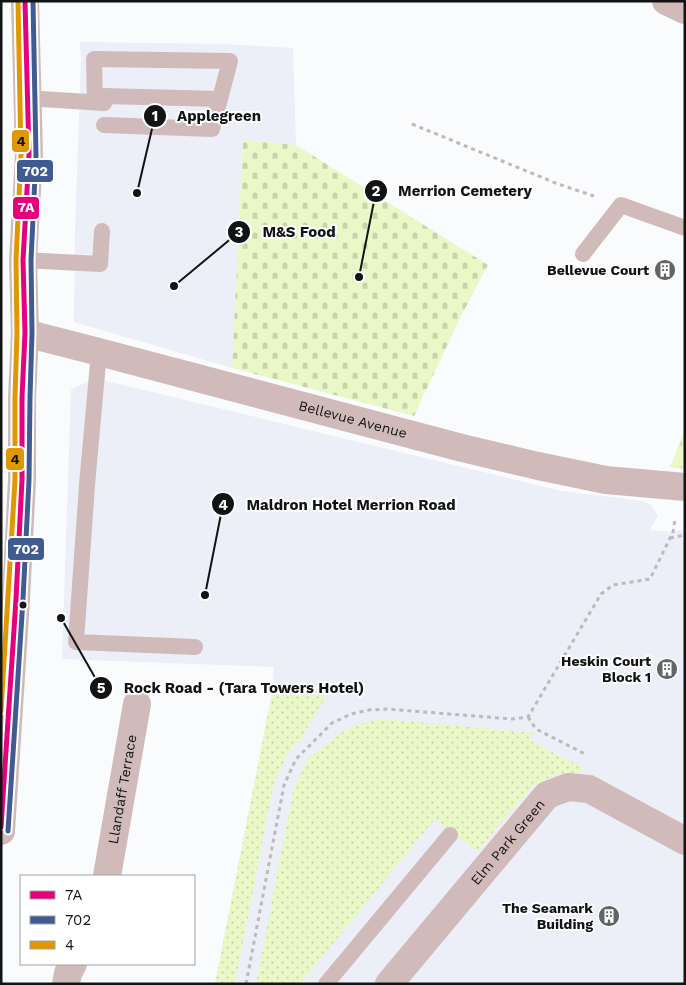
<svg xmlns="http://www.w3.org/2000/svg" width="686" height="985" viewBox="0 0 686 985" font-family="'Work Sans',sans-serif">
<style>
.built{fill:#eceff7}
.grass{fill:url(#grass-dots)}
.cemetery{fill:url(#cemetery-stones)}
.park{fill:url(#park-tufts)}
.lines{fill:none;stroke-linecap:round;stroke-linejoin:round}
.path{stroke:#c2b8b8;stroke-width:3;stroke-dasharray:4 4;stroke-linecap:butt}
.lane{stroke:#d0bbba;stroke-width:16}
.street{stroke:#d0bbba;stroke-width:28}
.secondary{stroke:#cdbab9;stroke-width:28}
.bus-1-casing{stroke:#fff;stroke-width:9}
.bus-2-casing{stroke:#fff;stroke-width:9}
.bus-3-casing{stroke:#fff;stroke-width:9}
.bus-1{stroke:#e5007d;stroke-width:5}
.bus-2{stroke:#3f5b92;stroke-width:5}
.bus-3{stroke:#e09702;stroke-width:5}
.bus-dot{fill:#121315;stroke:#fff;stroke-width:2}
.labels{text-anchor:middle;stroke-width:4;stroke-linejoin:round;paint-order:stroke}
.poi-label{font-size:14px;font-weight:bold;fill:#121315;stroke:#fff;text-anchor:end}
.street-label{font-size:14px;fill:#121315;stroke:#fff}
.leader{fill:none;stroke:#121315;stroke-width:2}
.callout-dot{fill:#121315;stroke:#fff;stroke-width:2}
.mark-label{font-size:15px;text-anchor:middle;font-weight:bold;fill:#fff}
.callout-label{font-size:15px;text-anchor:middle;font-weight:bold;fill:#121315;stroke:#fff;stroke-width:4;stroke-linejoin:round;paint-order:stroke}
.line-badge{stroke:#fff;stroke-width:2}
.badge-label{font-size:14px;text-anchor:middle;font-weight:bold;fill:#fff}
.pale-badge-label{font-size:14px;text-anchor:middle;font-weight:bold;fill:#111}
</style>
<defs>
<pattern id="grass-dots" width="8" height="8" patternUnits="userSpaceOnUse" patternTransform="scale(1.25)"><rect width="8" height="8" fill="#eaf8c8"/><path d="M2 2h.1M6 6h.1" fill="none" stroke="#c8d4ab" stroke-width="1.8" stroke-linecap="round"/></pattern>
<pattern id="cemetery-stones" width="16" height="16" patternUnits="userSpaceOnUse" patternTransform="scale(1.25)"><rect width="16" height="16" fill="#eaf8c8"/><path d="M2 7V4a2 2 0 0 1 4 0v3zM10 15v-3a2 2 0 0 1 4 0v3z" fill="#c8d4ab"/></pattern>
<pattern id="park-tufts" width="24" height="20" patternUnits="userSpaceOnUse" patternTransform="scale(1.25)"><rect width="24" height="20" fill="#eaf8c8"/><path d="M3 7l-1-3M5 7V3M7 7l1-3M15 17l-1-3M17 17v-4M19 17l1-3" fill="none" stroke="#c8d4ab"/></pattern>
</defs>
<rect width="100%" height="100%" fill="#fafbfd"/>
<g class="built">
<path d="M80 42 224 44 293 48 296 145 243 140 232 368 74 322 75 232 81 58Z"/>
<path d="M94 378 562 491 642 501 651 505 658 516 650 530 673 532 685 529V984H215L272 693 274 667 62 659 71 390Z"/>
</g>
<g class="grass">
<path d="M272 693 327 695 300 741 288 752 273 787 235 984H215Z"/>
<path d="M378 719 407 721 534 733 529 740 583 768 580 773H574L557 774 533 786 477 851 435 819 300 984H256L293 791 308 758 341 733 356 725Z"/>
</g>
<path class="cemetery" d="M243 140 296 145 488 265 460 318 414 416 232 368Z"/>
<path class="park" d="M685 430V469L670 467Z"/>
<g class="lines">
<g class="path">
<path d="M412 124 558 184 594 196"/>
<path d="M670 538 685 535"/>
<path d="M528 717 536 729 587 755"/>
<path d="M246 984 284 785 296 759 332 723 351 714 369 710 387 709 512 719 528 717 601 594 613 585 650 579 673 532 675 519"/>
</g>
<g class="lane">
<path d="M26 98 104 103"/>
<path d="M95 102 94 59 230 61 212 129 104 125"/>
<path d="M104 103V96L220 99"/>
<path d="M583 254 621 205 685 228"/>
<path d="M23 260 100 264 102 231"/>
<path d="M99 352 87 485 76 642 195 647"/>
<path d="M326 984 450 835"/>
</g>
<g class="street">
<path d="M666 1 685 10"/>
<path id="s1" d="M25 333 99 352 462 448 538 466 606 480 685 487"/>
<path id="s2" d="M107 876 137 704"/>
<path d="M66 984 68 973 73 964"/>
<path id="s3" d="M389 984 547 795 568 787 589 789 685 841"/>
</g>
<path class="secondary" d="M1 831 16 599 22 480V397L25 333 23 260 29 155 25 1"/>
<g class="bus-1-casing">
<path id="bus-1" d="M1 827 16 599 22 480V397L25 333 23 260 29 155 25 1"/>
</g>
<g class="bus-2-casing">
<path id="bus-2" d="M8 831 23 599 29 480 30 397 32 333 31 260 36 155 33 1"/>
</g>
<g class="bus-3-casing">
<path id="bus-3" d="M1 711 15 480V397L17 333 16 260 21 155 18 1"/>
</g>
<use href="#bus-1" class="bus-1"/>
<use href="#bus-2" class="bus-2"/>
<use href="#bus-3" class="bus-3"/>
</g>
<defs>
<g id="building-disc" transform="scale(1.125)"><circle r="9.5" fill="#636466" stroke="#fff"/><path d="M-4-6H4V6H1V3H-1V6H-4ZM-2.5-4.3h1.7v1.8h-1.7ZM.8-4.3h1.7v1.8H.8ZM-2.5-1h1.7V.8h-1.7ZM.8-1h1.7V.8H.8Z" fill="#fff"/></g>
</defs>
<g fill-rule="evenodd">
<use href="#building-disc" x="665" y="270"/>
<use href="#building-disc" x="667" y="669"/>
<use href="#building-disc" x="609" y="916"/>
</g>
<circle class="bus-dot" cx="23" cy="605" r="4.5"/>
<g class="labels">
<g class="poi-label">
<text x="649" y="275">Bellevue Court</text>
<text x="651" y="666">Heskin Court<tspan x="651" dy="16">Block 1</tspan></text>
<text x="593" y="913">The Seamark<tspan x="593" dy="16">Building</tspan></text>
</g>
<g class="street-label">
<text dy="5" stroke="none"><textPath href="#s1" startOffset="339">Bellevue Avenue</textPath></text>
<text dy="5" stroke="none"><textPath href="#s2" startOffset="88">Llandaff Terrace</textPath></text>
<text dy="5" stroke="none"><textPath href="#s3" startOffset="185">Elm Park Green</textPath></text>
</g>
</g>
<path class="leader" d="M137 193L155 116M359 277L376 191M174 286L239 232M205 595L223 504M61 618L101 688"/>
<g class="callout-dot">
<circle cx="137" cy="193" r="5"/>
<circle cx="359" cy="277" r="5"/>
<circle cx="174" cy="286" r="5"/>
<circle cx="205" cy="595" r="5"/>
<circle cx="61" cy="618" r="5"/>
<circle cx="155" cy="116" r="12"/>
<circle cx="376" cy="191" r="12"/>
<circle cx="239" cy="232" r="12"/>
<circle cx="223" cy="504" r="12"/>
<circle cx="101" cy="688" r="12"/>
</g>
<g class="mark-label">
<text x="155" y="121">1</text>
<text x="376" y="196">2</text>
<text x="239" y="237">3</text>
<text x="223" y="510">4</text>
<text x="101" y="693">5</text>
</g>
<g class="callout-label">
<text x="219" y="121">Applegreen</text>
<text x="465" y="196">Merrion Cemetery</text>
<text x="299" y="237">M&amp;S Food</text>
<text x="351" y="510">Maldron Hotel Merrion Road</text>
<text x="244" y="693">Rock Road - (Tara Towers Hotel)</text>
</g>
<g class="line-badge">
<rect x="11" y="129" width="19" height="24" rx="5" fill="#e09702"/>
<rect x="16" y="159" width="38" height="24" rx="5" fill="#3f5b92"/>
<rect x="12" y="196" width="28" height="24" rx="5" fill="#e5007d"/>
<rect x="5" y="447" width="20" height="24" rx="5" fill="#e09702"/>
<rect x="7" y="537" width="38" height="24" rx="5" fill="#3f5b92"/>
</g>
<g class="badge-label">
<text x="35" y="176">702</text>
<text x="26" y="212">7A</text>
<text x="26" y="554">702</text>
</g>
<g class="pale-badge-label">
<text x="21" y="146">4</text>
<text x="15" y="464">4</text>
</g>
<rect width="686" height="985" fill="none" stroke="#121315" stroke-width="5"/>
<rect x="20" y="875" width="175" height="90" fill="#ffffff" stroke="#a0a1a1"/>
<rect x="30" y="891" width="25" height="8" fill="#e5007d" stroke="#a0a1a1"/>
<text x="65" y="900" font-size="15" fill="#121315">7A</text>
<rect x="30" y="916" width="25" height="8" fill="#3f5b92" stroke="#a0a1a1"/>
<text x="65" y="925" font-size="15" fill="#121315">702</text>
<rect x="30" y="941" width="25" height="8" fill="#e09702" stroke="#a0a1a1"/>
<text x="65" y="950" font-size="15" fill="#121315">4</text>
</svg>
